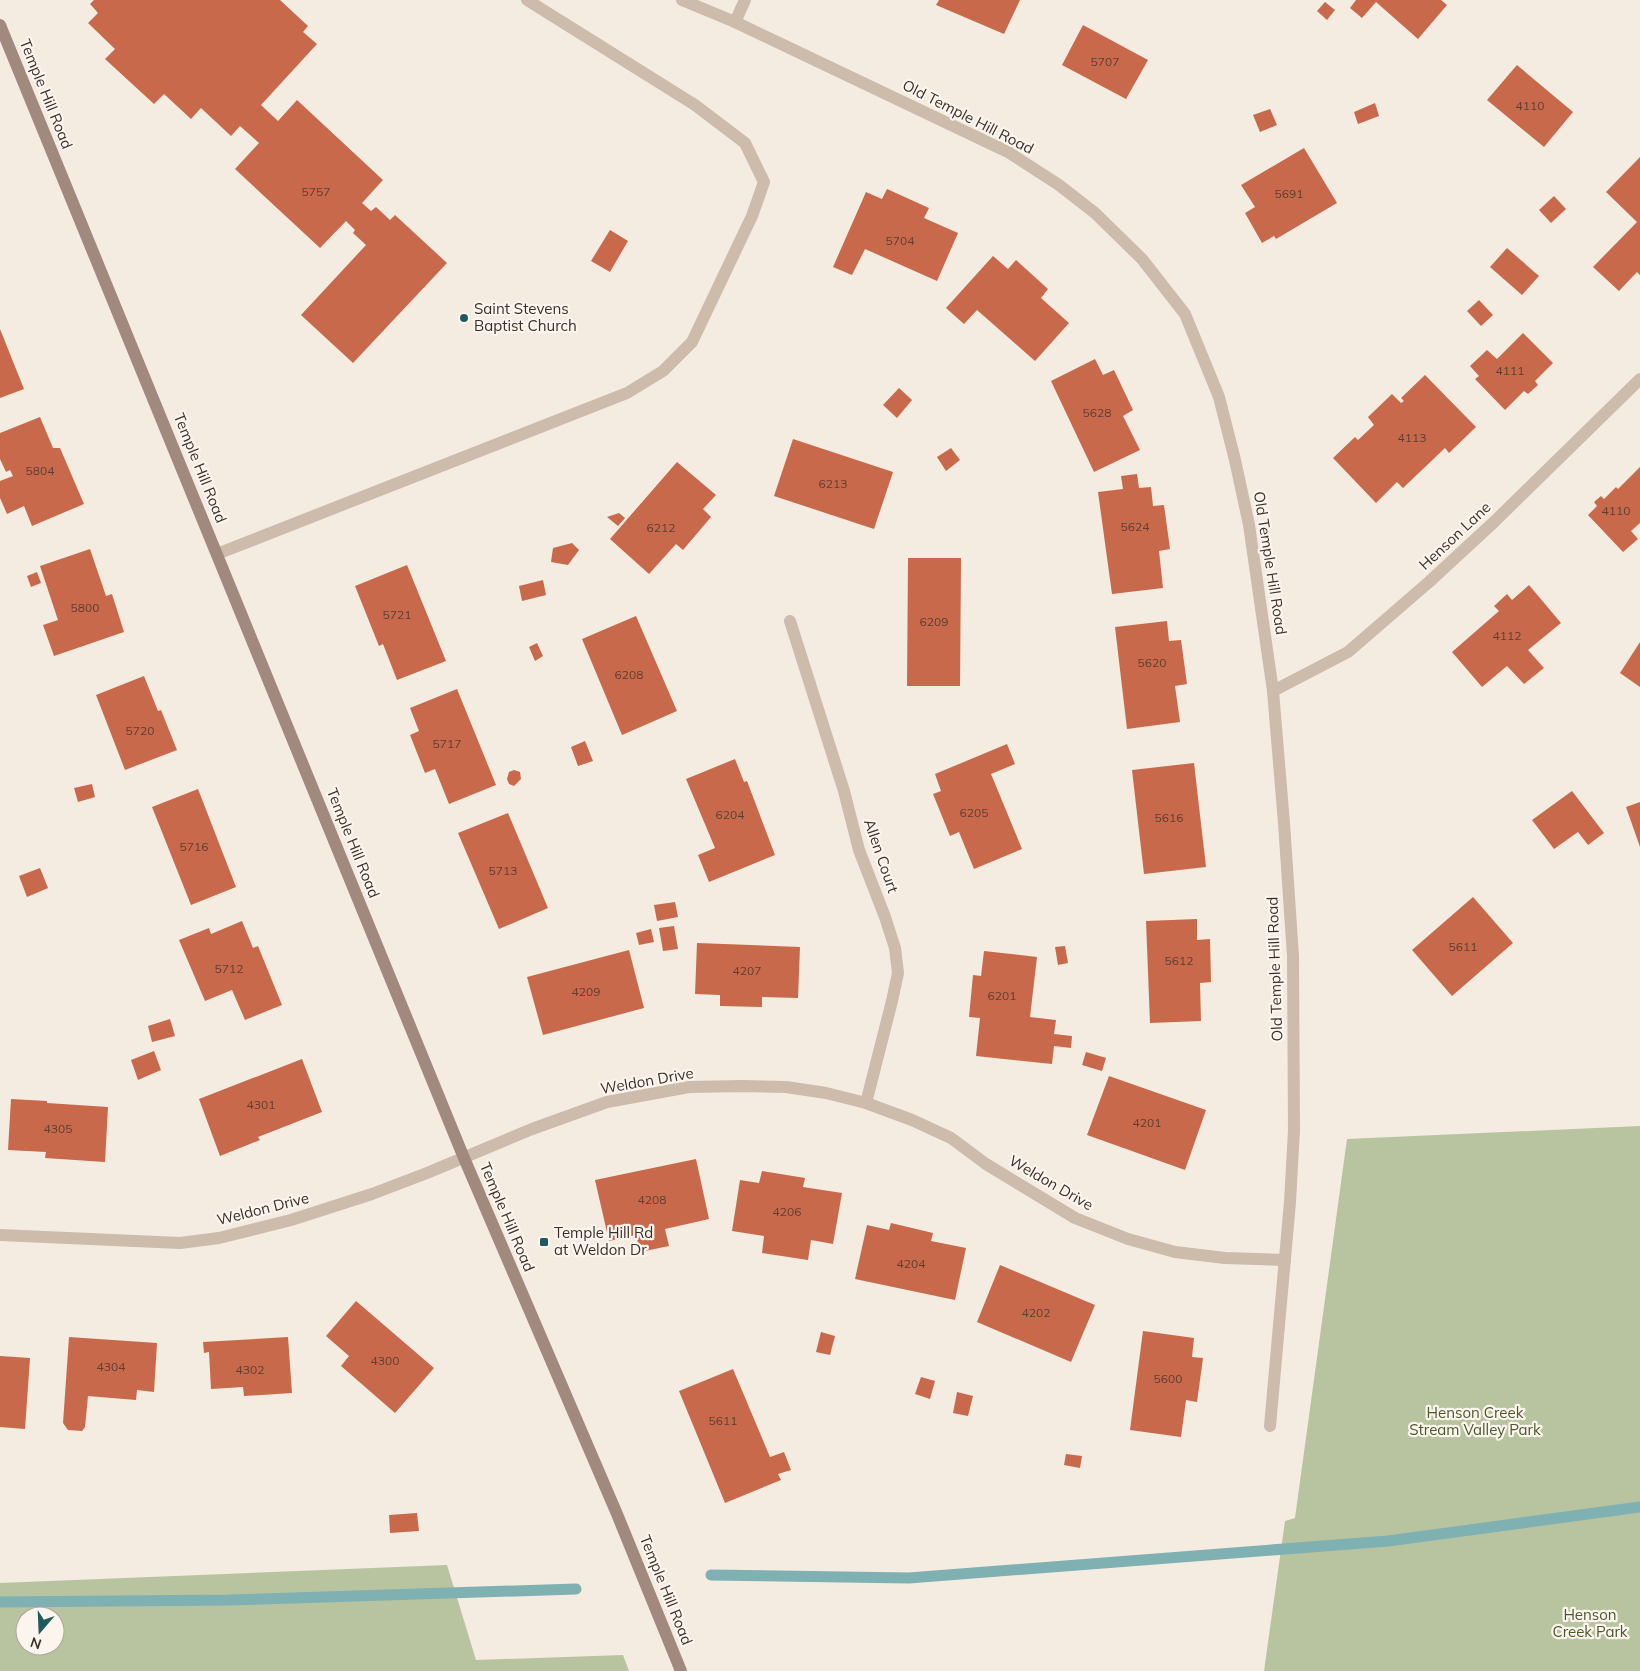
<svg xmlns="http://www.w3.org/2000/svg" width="1640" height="1671" viewBox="0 0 1640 1671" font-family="Mulish,sans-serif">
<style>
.green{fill:#b8c4a0;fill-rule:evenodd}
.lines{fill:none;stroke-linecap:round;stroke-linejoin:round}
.stream{stroke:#7fb0b2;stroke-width:11}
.building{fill:#c8694b}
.lane{stroke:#cdbbac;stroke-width:12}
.street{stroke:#cdbbac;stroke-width:12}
.secondary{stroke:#a18a7d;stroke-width:12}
.poi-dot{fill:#1f5a5e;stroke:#fbf5ee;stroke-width:2}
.labels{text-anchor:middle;stroke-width:4.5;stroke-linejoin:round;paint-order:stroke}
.number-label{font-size:12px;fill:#5e3e33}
.street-label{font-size:15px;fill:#3b302b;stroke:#fbf5ee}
.poi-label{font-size:15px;fill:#3b302b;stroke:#fbf5ee;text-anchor:start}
.park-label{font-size:15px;fill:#4a5a2e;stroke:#fbf5ee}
</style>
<rect width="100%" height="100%" fill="#f4ebe1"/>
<g class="green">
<path d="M1640 1126V1671H1264L1285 1521 1295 1518 1347 1139Z"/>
<path d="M447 1565 476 1660 623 1655 629 1671H0V1583ZM25 1616H55V1646H25Z"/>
</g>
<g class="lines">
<g class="stream">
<path d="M711 1575 909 1578 1388 1541 1640 1507"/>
<path d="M0 1602 230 1600 576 1589"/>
</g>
</g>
<g class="building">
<path d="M94 0H280L308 26 303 32 317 44 261 105 278 121 297 100 383 180 362 203 371 211 376 207 390 220 395 215 447 263 353 363 301 315 366 245 353 233 355 230 346 221 320 248 235 169 259 143 240 126 231 136 201 108 191 119 164 94 154 104 105 59 115 49 88 23 98 13 90 4Z"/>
<path d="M939 0H1020L1004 34 936 5Z"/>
<path d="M1356 0H1441L1447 5 1418 39 1376 2 1362 18 1350 8Z"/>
<path d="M1325 2 1335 10 1327 20 1317 11Z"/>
<path d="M1083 25 1148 60 1126 99 1062 65Z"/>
<path d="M1517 65 1573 112 1544 147 1487 100Z"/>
<path d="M1375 103 1379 116 1358 124 1354 112Z"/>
<path d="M1270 109 1277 125 1260 132 1253 115Z"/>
<path d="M1304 148 1337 203 1276 239 1274 236 1262 243 1245 213 1255 207 1241 185Z"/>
<path d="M1640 157V275L1637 272 1619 291 1593 267 1637 222 1606 192Z"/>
<path d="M887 189 929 208 924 218 958 233 937 281 865 249 852 275 833 267 866 192 882 199Z"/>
<path d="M1554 196 1566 209 1551 223 1539 210Z"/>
<path d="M610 230 628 241 610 272 591 261Z"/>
<path d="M1507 248 1539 276 1522 295 1490 267Z"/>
<path d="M993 256 1008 269 1016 260 1048 289 1041 298 1069 323 1035 361 977 310 964 324 946 308Z"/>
<path d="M1479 300 1493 315 1481 326 1467 311Z"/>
<path d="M0 329 24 389 0 398Z"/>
<path d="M1523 333 1553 363 1535 381 1538 385 1528 394 1524 391 1505 410 1475 379 1479 376 1470 366 1487 350 1497 359Z"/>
<path d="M1095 359 1103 375 1114 370 1133 410 1123 416 1140 450 1094 472 1051 381Z"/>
<path d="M1425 375 1476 427 1449 453 1445 448 1403 488 1397 482 1376 503 1333 458 1355 437 1358 440 1374 425 1368 417 1392 394 1401 403 1404 401 1401 398Z"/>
<path d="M899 388 912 400 897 418 883 405Z"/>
<path d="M40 417 53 448H60L84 504 32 526 24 506 7 514 0 498V481L13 476 10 470 6 472 0 459V433Z"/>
<path d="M793 439 893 472 874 529 774 496Z"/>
<path d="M951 448 960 460 946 471 937 457Z"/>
<path d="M677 462 716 495 703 509 711 517 683 550 676 544 649 574 610 539Z"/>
<path d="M1640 467V523L1631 531 1638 539 1623 552 1588 515 1597 506 1594 502 1601 496 1604 499 1616 487 1618 489Z"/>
<path d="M1137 474 1139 488 1151 487 1153 506 1164 505 1170 549 1159 551 1163 588 1112 594 1098 492 1123 489 1121 476Z"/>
<path d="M619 513 625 518 618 526 607 517Z"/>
<path d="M572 543 579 550 568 565 551 562 553 548Z"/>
<path d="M90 549 106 596 112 594 124 632 54 656 43 625 58 620 40 566Z"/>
<path d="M908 558H961L960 686H907Z"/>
<path d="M407 565 446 661 397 680 383 644 379 646 355 586Z"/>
<path d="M37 572 41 583 31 587 27 576Z"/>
<path d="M543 580 546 595 522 601 519 586Z"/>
<path d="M1529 585 1561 623 1528 650 1544 668 1524 684 1507 666 1482 687 1452 652 1499 611 1494 606 1507 594 1512 600Z"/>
<path d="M636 616 677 711 622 735 582 639Z"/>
<path d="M1167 621 1169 641 1181 640 1187 684 1175 686 1180 722 1127 729 1115 627Z"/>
<path d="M1640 642V687L1620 673Z"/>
<path d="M537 643 543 656 535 661 529 647Z"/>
<path d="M144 676 158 711 161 710 177 750 125 770 96 695Z"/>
<path d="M457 689 496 785 449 804 435 769 425 773 410 735 419 731 410 708Z"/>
<path d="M585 741 593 761 578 766 571 747Z"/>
<path d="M1007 744 1015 764 991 774 1022 849 974 869 959 832 950 836 933 794 941 791 935 774Z"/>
<path d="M735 759 744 782 747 781 775 855 709 882 698 855 715 848 686 779Z"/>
<path d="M1194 763 1206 867 1144 874 1132 770Z"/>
<path d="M514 770 520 772 521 779 514 786 509 784 507 779 509 772Z"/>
<path d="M92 784 95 797 78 802 74 788Z"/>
<path d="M198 789 236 887 191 905 152 807Z"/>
<path d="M1572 791 1604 833 1588 845 1578 832 1554 849 1532 820Z"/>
<path d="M1640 802V847L1626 807Z"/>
<path d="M508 813 548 908 499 929 458 833Z"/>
<path d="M40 868 48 888 27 897 19 876Z"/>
<path d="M1473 897 1513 943 1452 996 1412 950Z"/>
<path d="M675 902 678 917 657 921 654 905Z"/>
<path d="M1197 919V940L1210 939 1211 982 1200 983 1201 1021 1150 1023 1146 921Z"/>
<path d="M242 921 253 948 258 946 282 1005 245 1020 232 990 205 1001 179 940 209 928 211 934Z"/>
<path d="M674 926 678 949 663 951 659 928Z"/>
<path d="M651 929 654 942 639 945 636 933Z"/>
<path d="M697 943 800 947 798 998 762 997V1007L720 1006V995L695 994Z"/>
<path d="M1065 946 1068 963 1058 965 1055 947Z"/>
<path d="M629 950 644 1008 543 1035 527 977Z"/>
<path d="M984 951 1037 957 1030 1017 1056 1020 1054 1034 1072 1036 1071 1048 1054 1046 1052 1064 976 1056 980 1018 969 1017 973 975 981 976Z"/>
<path d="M170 1019 175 1036 152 1042 148 1026Z"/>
<path d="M154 1051 161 1070 138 1080 131 1060Z"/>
<path d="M1086 1052 1106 1058 1102 1071 1082 1065Z"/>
<path d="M302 1059 322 1112 258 1137 260 1140 220 1156 199 1099Z"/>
<path d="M1109 1076 1206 1110 1185 1170 1087 1135Z"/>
<path d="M11 1099 47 1101V1103L108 1107 105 1162 45 1158 46 1152 8 1150Z"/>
<path d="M696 1159 709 1219 665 1229 669 1246 640 1252 636 1235 609 1241 595 1180Z"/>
<path d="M762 1171 805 1178 803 1187 842 1193 833 1244 811 1240 808 1260 762 1253 764 1236 732 1231 740 1180 759 1183Z"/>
<path d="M891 1223 933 1233 931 1241 966 1248 955 1300 855 1279 867 1225 889 1230Z"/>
<path d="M1000 1265 1095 1305 1071 1362 977 1322Z"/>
<path d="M356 1301 434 1368 395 1413 341 1366 349 1356 326 1336Z"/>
<path d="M1143 1331 1194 1338 1192 1357 1203 1358 1197 1402 1186 1400 1181 1437 1130 1430Z"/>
<path d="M821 1332 835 1336 830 1355 816 1352Z"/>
<path d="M69 1337 157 1343 154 1392 137 1390 136 1400 88 1396 85 1427 82 1431 68 1430 63 1423Z"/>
<path d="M288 1337 292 1393 244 1396 243 1387 211 1389 209 1352 204 1353 203 1342Z"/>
<path d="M0 1356 30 1358 25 1429 0 1427Z"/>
<path d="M733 1369 770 1457 784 1452 791 1470 778 1474 781 1480 725 1503 679 1391Z"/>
<path d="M921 1377 935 1381 930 1399 915 1394Z"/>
<path d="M957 1392 973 1396 968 1416 953 1413Z"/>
<path d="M1066 1454 1082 1456 1080 1468 1064 1465Z"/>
<path d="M417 1513 419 1531 390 1533 389 1515Z"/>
</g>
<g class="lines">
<path class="lane" d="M217 554 627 393 663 371 692 342 752 216 764 182 745 143 695 105 527 0"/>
<g class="street">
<path d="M682 0 735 22 1008 152 1059 185 1095 213 1142 259 1185 314 1219 397 1235 460 1249 525 1273 691 1284 823 1293 956 1294 1130 1290 1202 1270 1426"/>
<path d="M735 22 745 0"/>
<path d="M790 621 844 791 859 850 885 917 895 948 898 973 892 1001 866 1103"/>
<path d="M1273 691 1348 652 1429 582 1494 522 1640 379"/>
<path d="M0 1235 180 1243 219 1238 291 1220 372 1194 427 1173 532 1129 607 1102 689 1087 743 1086 786 1087 826 1093 866 1103 912 1120 951 1138 986 1164 1075 1218 1128 1239 1175 1252 1225 1258 1285 1260"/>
</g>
<path class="secondary" d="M0 25 464 1158 617 1514 681 1671"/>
</g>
<g class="poi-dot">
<circle cx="464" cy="318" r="5"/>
<rect x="539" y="1237" width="10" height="10" rx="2.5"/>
</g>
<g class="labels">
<g class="number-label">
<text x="1105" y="66">5707</text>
<text x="1530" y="110">4110</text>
<text x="316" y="196">5757</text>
<text x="1289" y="198">5691</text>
<text x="900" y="245">5704</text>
<text x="1510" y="375">4111</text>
<text x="1097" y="417">5628</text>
<text x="1412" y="442">4113</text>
<text x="40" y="475">5804</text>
<text x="833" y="488">6213</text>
<text x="1616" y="515">4110</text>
<text x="1135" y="531">5624</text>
<text x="661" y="532">6212</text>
<text x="85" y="612">5800</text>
<text x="397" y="619">5721</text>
<text x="934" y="626">6209</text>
<text x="1507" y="640">4112</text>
<text x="1152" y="667">5620</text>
<text x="629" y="679">6208</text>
<text x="140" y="735">5720</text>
<text x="447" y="748">5717</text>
<text x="974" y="817">6205</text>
<text x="730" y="819">6204</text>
<text x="1169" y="822">5616</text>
<text x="194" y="851">5716</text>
<text x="503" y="875">5713</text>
<text x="1463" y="951">5611</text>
<text x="1179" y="965">5612</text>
<text x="229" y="973">5712</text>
<text x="747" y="975">4207</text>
<text x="586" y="996">4209</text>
<text x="1002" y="1000">6201</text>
<text x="261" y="1109">4301</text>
<text x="1147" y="1127">4201</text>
<text x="58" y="1133">4305</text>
<text x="652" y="1204">4208</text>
<text x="787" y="1216">4206</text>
<text x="911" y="1268">4204</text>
<text x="1036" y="1317">4202</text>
<text x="385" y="1365">4300</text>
<text x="111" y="1371">4304</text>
<text x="250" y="1374">4302</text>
<text x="1168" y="1383">5600</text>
<text x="723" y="1425">5611</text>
</g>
<g class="street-label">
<text transform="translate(46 94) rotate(68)" y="5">Temple Hill Road</text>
<text transform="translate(968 117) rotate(27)" y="5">Old Temple Hill Road</text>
<text transform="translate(200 468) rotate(68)" y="5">Temple Hill Road</text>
<text transform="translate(1455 536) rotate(-43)" y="5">Henson Lane</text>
<text transform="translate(1270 563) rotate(81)" y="5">Old Temple Hill Road</text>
<text transform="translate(353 843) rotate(68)" y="5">Temple Hill Road</text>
<text transform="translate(881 856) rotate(71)" y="5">Allen Court</text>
<text transform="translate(1275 969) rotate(-92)" y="5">Old Temple Hill Road</text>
<text transform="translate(647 1081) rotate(-10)" y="5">Weldon Drive</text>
<text transform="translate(1051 1183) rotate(30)" y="5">Weldon Drive</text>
<text transform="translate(263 1209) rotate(-14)" y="5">Weldon Drive</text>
<text transform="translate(507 1217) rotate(67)" y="5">Temple Hill Road</text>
<text transform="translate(666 1590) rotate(68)" y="5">Temple Hill Road</text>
</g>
<g class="poi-label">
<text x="474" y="314">Saint Stevens<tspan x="474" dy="17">Baptist Church</tspan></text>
<text x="554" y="1238">Temple Hill Rd<tspan x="554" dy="17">at Weldon Dr</tspan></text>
</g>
<g class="park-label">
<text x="1475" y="1418">Henson Creek<tspan x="1475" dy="17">Stream Valley Park</tspan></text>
<text x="1590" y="1620">Henson<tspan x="1590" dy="17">Creek Park</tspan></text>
</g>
</g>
<g transform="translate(40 1631) rotate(199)"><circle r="24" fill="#fbf5ee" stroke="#aea6a0"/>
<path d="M0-4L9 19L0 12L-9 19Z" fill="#1f5a5e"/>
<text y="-8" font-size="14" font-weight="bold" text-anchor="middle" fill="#3b302b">N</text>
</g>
</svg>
